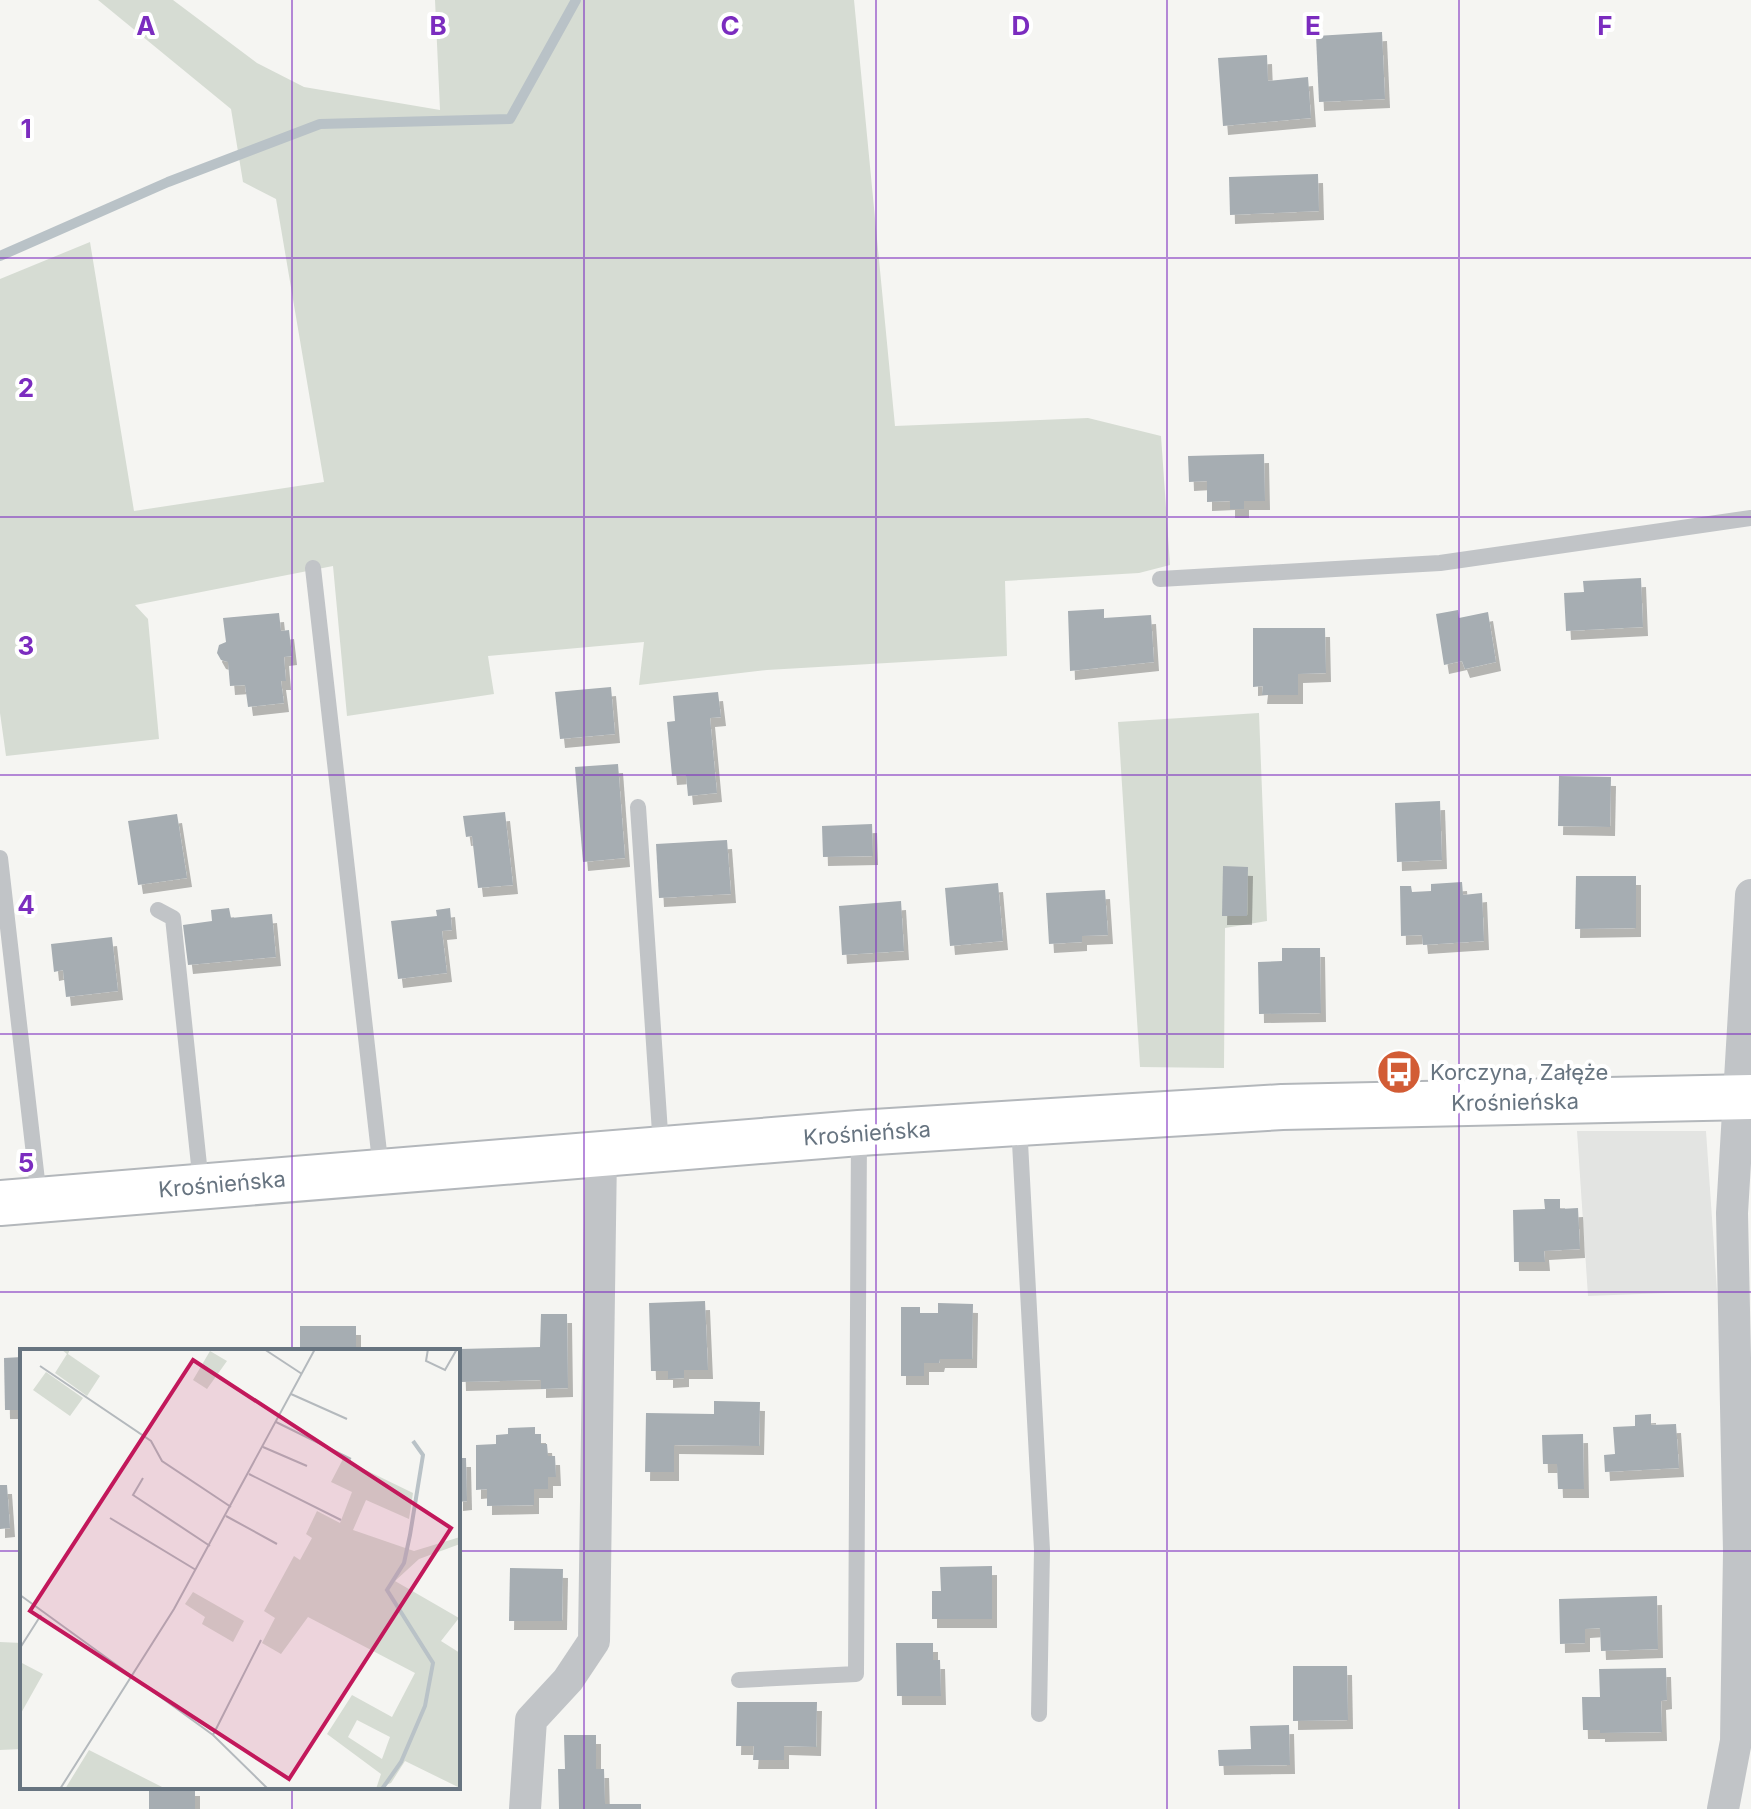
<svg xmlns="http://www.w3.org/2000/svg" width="1751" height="1809" viewBox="0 0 1751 1809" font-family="Inter,sans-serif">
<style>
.built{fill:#e3e4e2}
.green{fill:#d6dcd3}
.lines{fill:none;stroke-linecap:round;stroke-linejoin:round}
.stream{stroke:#b9c2c7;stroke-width:10}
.building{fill:#a6adb2;filter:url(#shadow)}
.secondary-casing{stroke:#b3b7bb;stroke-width:48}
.service{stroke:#c1c4c7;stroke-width:16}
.minor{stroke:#c1c4c7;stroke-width:32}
.secondary{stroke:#fff;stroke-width:44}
.grid{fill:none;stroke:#7b2cbf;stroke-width:2;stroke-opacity:0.55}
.labels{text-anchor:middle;stroke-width:8;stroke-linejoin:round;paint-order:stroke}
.poi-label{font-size:22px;fill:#677480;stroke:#fff;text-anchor:start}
.street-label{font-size:22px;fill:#677480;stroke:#fff}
.inset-river{fill:none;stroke:#b9c2c7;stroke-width:4}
.inset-road{fill:none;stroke:#b4b9bd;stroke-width:2}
.view{fill:#c2185b;fill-opacity:0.15;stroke:#c2185b;stroke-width:4}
.inset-edge{fill:none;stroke:#677480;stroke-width:4}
.grid-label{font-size:26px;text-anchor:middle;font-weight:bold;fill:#7b2cbf;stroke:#fff;stroke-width:8;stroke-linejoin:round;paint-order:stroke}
</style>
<defs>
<filter id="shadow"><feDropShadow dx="5" dy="9" stdDeviation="0" flood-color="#0004"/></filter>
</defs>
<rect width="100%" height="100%" fill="#f5f5f2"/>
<path class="built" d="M1577 1131H1706L1717 1291 1588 1296Z"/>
<g class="green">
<path d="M98 0H173L257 63 304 87 440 110 435 0H854L895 426 1088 418 1161 436 1170 565 1139 573 1005 581 1007 656 767 670 639 685 644 642 488 656 494 694 347 716 333 566 135 605 148 619 159 739 6 756 0 713V279L90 242 134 511 324 482 276 199 243 182 231 109Z"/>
<path d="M1259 713 1267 921 1225 928 1224 1068 1140 1067 1118 722Z"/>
<path d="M0 1642 22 1643V1749L0 1750Z"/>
</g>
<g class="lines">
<path class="stream" d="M0 256 168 182 320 124 510 119 576 0"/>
</g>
<g class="building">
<path d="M1382 32 1385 99 1319 102 1316 36Z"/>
<path d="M1267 55 1268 81 1308 77 1311 118 1223 126 1218 58Z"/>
<path d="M1318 174 1319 211 1230 215 1229 177Z"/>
<path d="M1264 454 1265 501H1244V509H1230V501L1207 502V481L1189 482 1188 456Z"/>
<path d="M1641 578 1643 627 1566 631 1564 593 1584 592 1583 581Z"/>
<path d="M1104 609V618L1151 615 1154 662 1070 671 1068 611Z"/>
<path d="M1458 610 1459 618 1488 612 1496 662 1465 669 1462 661 1444 665 1436 614Z"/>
<path d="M279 613 281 631 289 630 292 656 284 657 286 681H281L284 703 248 707 245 685 230 686 228 662 221 660 217 653 219 645 226 642 223 618Z"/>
<path d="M1253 628H1325L1326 673 1298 674V695H1262L1263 686 1253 687Z"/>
<path d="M611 687 615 734 560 739 555 692Z"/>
<path d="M718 692 721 717 710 718 717 793 688 796 686 775 672 776 667 722 675 721 673 696Z"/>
<path d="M618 764 625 858 583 862 575 767Z"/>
<path d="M1559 776 1611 777 1610 827 1558 826Z"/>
<path d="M1440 801 1442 860 1397 862 1395 803Z"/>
<path d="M505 812 513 885 478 888 472 836 466 837 463 816Z"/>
<path d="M177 814 187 878 138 885 128 821Z"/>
<path d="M872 824 873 856 823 857 822 826Z"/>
<path d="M727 840 731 894 659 898 656 844Z"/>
<path d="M1223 866 1248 867 1247 916H1222Z"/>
<path d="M1576 876H1636V928L1575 929Z"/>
<path d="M1462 882 1463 895 1482 893 1484 941 1423 945 1422 935 1401 936 1400 886H1411L1412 892 1431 891V884Z"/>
<path d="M998 883 1003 941 950 946 945 888Z"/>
<path d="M1105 890 1108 935 1082 936V942L1049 944 1046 893Z"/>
<path d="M901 901 904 951 842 955 839 906Z"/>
<path d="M229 908 231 918 272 914 276 957 188 965 183 925 212 921 211 910Z"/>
<path d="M450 908 452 930 442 931 447 973 398 979 391 921 437 916 436 910Z"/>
<path d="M112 937 118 991 66 997 63 970 54 972 51 944Z"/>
<path d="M1282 948H1320L1321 1013 1259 1014 1258 962 1282 961Z"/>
<path d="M1544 1199H1560V1209L1578 1208 1580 1249 1544 1251 1545 1262H1514L1513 1210 1545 1209Z"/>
<path d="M705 1301 708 1370H684V1378L668 1379V1371H651L649 1303Z"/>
<path d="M938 1303 973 1304 972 1359H940L939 1363H924V1376H901V1307H920V1313H938Z"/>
<path d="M541 1314H567L568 1388 541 1389V1380L461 1382 460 1349 540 1347Z"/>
<rect x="300" y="1326" width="56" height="25"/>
<path d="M22 1357V1410H5L4 1358Z"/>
<path d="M714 1401 760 1402 759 1446 674 1445V1472H645L646 1413 714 1414Z"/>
<path d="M1651 1414V1425L1676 1424 1679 1468 1605 1472 1604 1455 1615 1454 1613 1427 1635 1426V1415Z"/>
<path d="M535 1427V1434H541V1444H547L548 1456H555L556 1477H548V1489H534V1505L487 1506V1489L476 1490V1445L496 1444V1435L508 1434V1428Z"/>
<path d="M1583 1434 1584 1489H1558L1557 1464H1543L1542 1435Z"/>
<path d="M458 1458H466L467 1501 458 1502Z"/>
<path d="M0 1485H7L10 1528 0 1529Z"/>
<path d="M992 1566V1619H932V1591H941L940 1567Z"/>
<path d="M510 1568 563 1569 562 1621H509Z"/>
<path d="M1657 1596 1658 1649 1601 1651 1600 1628 1585 1629V1643L1560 1644 1559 1599Z"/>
<path d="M896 1643H933V1660H940L941 1696H897Z"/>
<path d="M1293 1666H1347L1348 1720 1293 1721Z"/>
<path d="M1666 1668 1667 1700 1661 1701 1662 1732 1600 1733V1730H1583L1582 1697H1600L1599 1669Z"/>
<path d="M737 1702H817L816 1747 784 1746V1760H753L754 1746H736Z"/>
<path d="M1289 1725 1290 1765 1219 1766 1218 1750 1251 1749 1250 1726Z"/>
<path d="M564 1735H596V1769H604L605 1804H641V1809H559L558 1769H565Z"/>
<rect x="149" y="1787" width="46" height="22"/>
</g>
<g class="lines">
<g class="secondary-casing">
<path id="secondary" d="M0 1203 859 1133 1019 1123 1282 1107 1751 1097"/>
</g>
<g class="service">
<path d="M313 568 381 1170"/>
<path d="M1160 579 1440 563 1751 518"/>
<path d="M638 807 661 1147"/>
<path d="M0 858 39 1198"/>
<path d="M158 910 173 918 201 1184"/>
<path d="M1019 1124 1042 1550 1039 1714"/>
<path d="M739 1680 856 1674 859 1134"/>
</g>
<g class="minor">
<path d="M525 1809 531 1720 568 1680 594 1641 601 1154"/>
<path d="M1723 1809 1736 1741 1739 1552 1732 1213 1751 895"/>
</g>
<use href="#secondary" class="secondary"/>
</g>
<path class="grid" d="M292 0V1351M584 0V1809M876 0V1809M1167 0V1809M1459 0V1809M0 258H1751M0 517H1751M0 775H1751M0 1034H1751M0 1292H1751M0 1551H22M458 1551H1751M292 1787V1809"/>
<defs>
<g id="bus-disc" transform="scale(2.3)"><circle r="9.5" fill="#d25c35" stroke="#fff"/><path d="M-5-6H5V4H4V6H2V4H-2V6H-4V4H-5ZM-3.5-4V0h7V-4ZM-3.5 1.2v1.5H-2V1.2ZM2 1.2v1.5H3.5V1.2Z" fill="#fff"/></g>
</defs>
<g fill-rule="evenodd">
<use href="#bus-disc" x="1399" y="1072"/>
</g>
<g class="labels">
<g class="poi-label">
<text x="1430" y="1080">Korczyna, Załęże</text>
</g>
<g class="street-label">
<text transform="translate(1515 1102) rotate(-1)" y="8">Krośnieńska</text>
<text transform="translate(867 1133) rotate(-4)" y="8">Krośnieńska</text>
<text transform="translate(222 1184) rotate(-5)" y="8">Krośnieńska</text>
</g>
</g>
<g transform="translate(20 1349)">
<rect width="440" height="440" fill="#f5f5f2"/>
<path d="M41 0H50L48 5 80 27 67 47 35 24 47 5ZM190 2 207 12 187 40 173 31ZM26 23 63 49 50 67 13 41ZM323 110 393 144 389 170 346 151 333 181 394 202 440 188V195L399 210 375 232 439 269 421 292 440 304V439L385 412 371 434 356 440 361 425 307 385 332 346 372 368 395 324 288 268 261 305 242 294 255 269 244 262 274 207 280 211 292 189 286 185 297 162 320 174 332 143 311 133ZM337 371 370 388 362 410 328 388ZM173 243 224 272 213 293 182 275 185 268 165 255ZM0 313 23 325 0 366ZM69 401 146 440H45Z" fill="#d6dcd3" fill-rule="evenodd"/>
<path class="inset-river" d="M362 440 381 413 405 357 413 314 367 241 384 214 390 186 403 106 393 92"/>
<path class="inset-road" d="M244 0 282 25M408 0 406 12 425 21 437 0M20 17 131 92 142 112 211 158M271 45 327 70M256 73 331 110M243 98 287 117M229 125 321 171M123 129 113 146 190 197M206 167 257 195M90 169 176 221M0 246 193 386 248 440M0 299 21 266M193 386 241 291M40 440 154 260 295 0"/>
<path class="view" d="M173 11 431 179 269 430 10 262Z"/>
<rect width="440" height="440" class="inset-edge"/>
</g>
<g class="grid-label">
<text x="146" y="35">A</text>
<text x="438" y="35">B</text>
<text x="730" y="35">C</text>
<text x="1021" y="35">D</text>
<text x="1313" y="35">E</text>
<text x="1605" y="35">F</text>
<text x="26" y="138">1</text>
<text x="26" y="397">2</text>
<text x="26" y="655">3</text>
<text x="26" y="914">4</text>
<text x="26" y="1172">5</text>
</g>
</svg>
